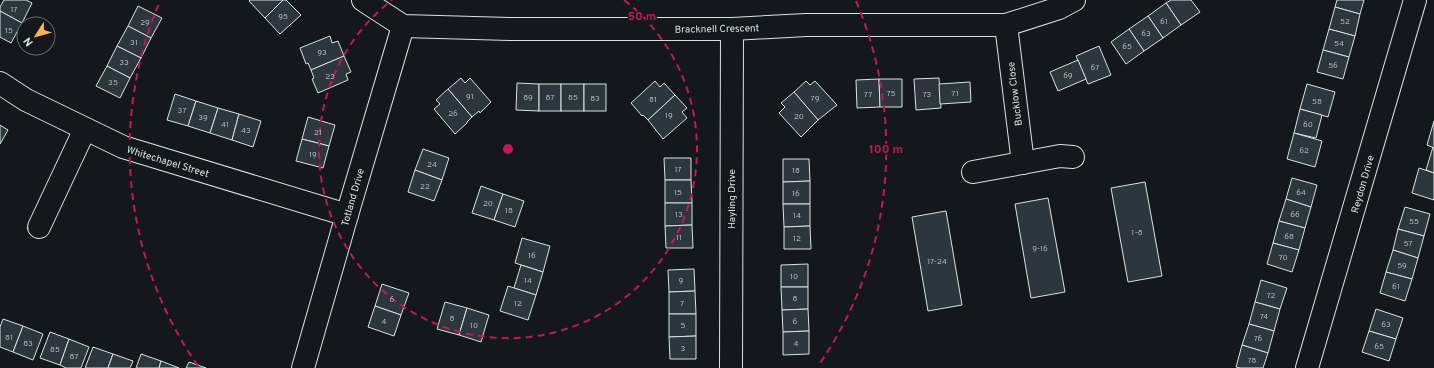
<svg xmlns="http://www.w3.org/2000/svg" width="1434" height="368" viewBox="0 0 1434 368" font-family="Overpass,sans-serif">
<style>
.building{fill:#2c363c;stroke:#d8e6dc}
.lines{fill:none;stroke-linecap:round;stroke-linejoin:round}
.minor-casing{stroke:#d8e6dc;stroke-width:24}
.minor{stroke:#14181c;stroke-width:22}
.ring{fill:none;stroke:#c2185b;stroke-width:2;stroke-dasharray:7 5}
.labels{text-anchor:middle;stroke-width:3;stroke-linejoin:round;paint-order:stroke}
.number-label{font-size:8px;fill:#adbab4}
.street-label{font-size:10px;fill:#d8e6dc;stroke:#14181c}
.centre{fill:#c2185b;stroke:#14181c;stroke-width:2}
.ring-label{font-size:12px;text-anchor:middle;font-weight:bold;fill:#c2185b;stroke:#14181c;stroke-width:3;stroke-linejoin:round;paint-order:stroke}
</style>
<rect width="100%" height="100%" fill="#14181c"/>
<g class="building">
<path d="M4 0H26L32 3 22 23 0 11V7Z"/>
<path d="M250 0H283L265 18 249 1Z"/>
<path d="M283 0H286L301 15 280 34 265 18Z"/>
<path d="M1171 0H1191L1200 12 1181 25 1166 3Z"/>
<path d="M1337 0H1364L1360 14 1335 7Z"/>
<path d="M1166 3 1181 25 1163 38 1148 16Z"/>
<path d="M138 6 162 18 151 38 128 26Z"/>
<path d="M1335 7 1360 14 1355 36 1329 29Z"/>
<path d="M0 11 22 23 11 43 0 37Z"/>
<path d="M1148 16 1163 38 1144 51 1129 29Z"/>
<path d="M128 26 151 38 141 58 117 46Z"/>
<path d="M1129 29 1144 51 1126 64 1111 42Z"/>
<path d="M1329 29 1355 36 1349 57 1323 50Z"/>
<path d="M330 36 332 43 338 41 344 56 311 70 308 63 306 64 300 48Z"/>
<path d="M117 46 141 58 130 78 107 66Z"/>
<path d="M1099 46 1111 75 1088 84 1076 56Z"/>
<path d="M1323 50 1349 57 1343 79 1317 72Z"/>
<path d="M344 56 351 72 346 74 348 80 318 93 312 79 314 78 311 70Z"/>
<path d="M1078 60 1086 79 1058 91 1050 72Z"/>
<path d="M107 66 130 78 120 98 96 86Z"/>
<path d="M461 78 465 83 470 78 491 102 480 113 479 111 472 117 448 89Z"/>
<path d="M939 78 941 108 916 110 914 79Z"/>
<path d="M879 79 880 107 857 108 856 80Z"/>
<path d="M879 79H902V107H880Z"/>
<path d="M655 81 660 87 664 83 675 95 648 120 643 115 642 116 631 103Z"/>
<path d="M806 81 810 85 815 81 837 105 818 120 794 92Z"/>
<path d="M970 82 971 102 940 104 939 84Z"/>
<path d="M517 83 539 84V111L516 110Z"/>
<rect x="539" y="84" width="22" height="27"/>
<rect x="561" y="84" width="23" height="27"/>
<rect x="584" y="84" width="22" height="27"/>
<path d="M1307 84 1335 92 1328 117 1300 109Z"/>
<path d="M448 89 472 117 467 122V123L455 134 434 109 440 104 436 100Z"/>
<path d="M794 92 818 120 801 137 779 113 785 107 781 103Z"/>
<path d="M175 94 196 101 188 126 167 120Z"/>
<path d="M675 95 687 108 682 112 687 118 663 139 648 120Z"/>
<path d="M196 101 218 108 210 133 188 126Z"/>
<path d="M218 108 239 114 232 140 210 133Z"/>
<path d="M1300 109 1322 115 1316 138 1294 133Z"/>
<path d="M239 114 261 121 253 147 232 140Z"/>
<path d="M308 117 335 125 329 146 302 139Z"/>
<path d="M1434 121V148L1427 145Z"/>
<path d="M0 125 8 130 0 144Z"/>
<path d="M1294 133 1322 141 1315 167 1287 159Z"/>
<path d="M302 139 329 146 323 168 296 161Z"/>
<path d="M1433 147 1434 148V173L1426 170Z"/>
<path d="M423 149 449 158 442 180 415 170Z"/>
<path d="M664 158H691V180H665Z"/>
<path d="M783 159H809L810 181 783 182Z"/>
<path d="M1419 168 1434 173V200L1412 193Z"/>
<path d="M415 170 442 180 434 201 408 192Z"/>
<path d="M1292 178 1317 185 1311 207 1286 199Z"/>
<path d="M665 180H691L692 203H665Z"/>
<path d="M810 181V204H783V182Z"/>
<path d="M1145 182 1162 276 1128 282 1111 188Z"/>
<path d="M481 186 503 194 494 220 472 213Z"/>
<path d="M503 194 524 201 515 227 494 220Z"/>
<path d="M1048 198 1065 292 1031 298 1015 204Z"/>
<path d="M1286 199 1311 207 1305 228 1279 221Z"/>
<path d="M665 203H692V225L665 226Z"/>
<path d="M783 204H810V226L784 227Z"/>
<path d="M1405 207 1430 214 1424 236 1398 229Z"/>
<path d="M946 211 962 305 928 311 912 217Z"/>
<path d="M1279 221 1305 228 1299 250 1273 243Z"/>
<path d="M692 225 693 248H666L665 226Z"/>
<path d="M810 226 811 249H784V227Z"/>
<path d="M1398 229 1424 236 1418 258 1393 250Z"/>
<path d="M522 238 550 246 543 272 515 263Z"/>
<path d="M1273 243 1299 250 1292 272 1267 264Z"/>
<path d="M1393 250 1418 258 1412 279 1386 272Z"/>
<path d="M808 264V287H781V265Z"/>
<path d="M521 265 543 272 536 295 514 288Z"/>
<path d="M694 269 695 291 669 292 668 270Z"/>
<path d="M1386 272 1412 279 1405 301 1380 293Z"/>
<path d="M1261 280 1287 288 1280 309 1255 302Z"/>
<path d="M382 284 409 293 401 315 375 306Z"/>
<path d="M508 286 536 295 528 320 500 311Z"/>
<path d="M781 287H808V309L782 310Z"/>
<path d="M695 291 696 314H669V292Z"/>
<path d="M445 302 467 308 459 335 437 329Z"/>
<path d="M1255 302 1280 309 1274 331 1249 324Z"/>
<path d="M375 306 401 315 394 336 368 327Z"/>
<path d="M467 308 489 315 481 342 459 335Z"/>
<path d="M808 309 809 331 783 332 782 310Z"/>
<path d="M1376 309 1403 318 1396 339 1369 331Z"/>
<path d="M669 314H696V336L669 337Z"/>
<path d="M3 319 23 326 13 352 0 347V327Z"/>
<path d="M1249 324 1274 331 1268 353 1242 345Z"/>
<path d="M23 326 43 334 33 360 13 352Z"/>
<path d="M809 331V354L783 355V332Z"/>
<path d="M1369 331 1396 339 1389 361 1362 352Z"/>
<path d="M50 332 69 339 60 365 40 358Z"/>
<path d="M696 336V359H670L669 337Z"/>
<path d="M69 339 89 347 81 368H66L60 365Z"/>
<path d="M1242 345 1268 353 1263 368H1240L1236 367Z"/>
<path d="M93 347 113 354 108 368H85Z"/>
<path d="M113 354 133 361 130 368H108Z"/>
<path d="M141 354 161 361 159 368H136Z"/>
<path d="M161 361 179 368H159Z"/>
<path d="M189 362 206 368H186Z"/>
</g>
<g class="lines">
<g class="minor-casing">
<g id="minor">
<path d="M363 0 403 26 510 29H732L806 25H1006L1059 8 1074 0"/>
<path d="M1006 25 1023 163"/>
<path d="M0 83 26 100 123 147 347 215"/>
<path d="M973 172 1060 156 1073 157"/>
<path d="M39 227 85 129"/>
<path d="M303 368 347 215 403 26"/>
<path d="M731 368 732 29"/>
<path d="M1307 368 1415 0"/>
</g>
</g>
<use href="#minor" class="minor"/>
</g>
<g class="ring">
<path d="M624 0A189 189 0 1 1 392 0"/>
<path d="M198 366A378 378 0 0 1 160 1M856 1A378 378 0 0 1 818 366"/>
</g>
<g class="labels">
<g class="number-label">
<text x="14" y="12">17</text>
<text x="283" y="19">95</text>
<text x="1164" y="24">61</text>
<text x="1345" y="24">52</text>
<text x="145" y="25">29</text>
<text x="9" y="33">15</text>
<text x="1146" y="36">63</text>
<text x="134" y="45">31</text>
<text x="1339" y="46">54</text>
<text x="1127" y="49">65</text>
<text x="322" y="55">93</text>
<text x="124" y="65">33</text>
<text x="1333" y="68">56</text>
<text x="1095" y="70">67</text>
<text x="1068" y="78">69</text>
<text x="330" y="79">23</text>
<text x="113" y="85">35</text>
<text x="891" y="96">75</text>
<text x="955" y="96">71</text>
<text x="868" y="97">77</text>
<text x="927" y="97">73</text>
<text x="470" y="99">91</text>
<text x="528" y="100">89</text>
<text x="550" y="100">87</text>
<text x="573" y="100">85</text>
<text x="595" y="101">83</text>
<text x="815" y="101">79</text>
<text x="653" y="102">81</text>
<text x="1317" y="104">58</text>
<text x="182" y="113">37</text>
<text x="453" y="116">26</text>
<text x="669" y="118">19</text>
<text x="799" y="119">20</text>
<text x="203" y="120">39</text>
<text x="225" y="127">41</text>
<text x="1308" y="127">60</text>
<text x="246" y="133">43</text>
<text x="318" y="135">21</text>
<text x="1304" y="153">62</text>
<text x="313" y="157">19</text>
<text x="432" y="167">24</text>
<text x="678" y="172">17</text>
<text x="796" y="173">18</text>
<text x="425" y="189">22</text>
<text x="678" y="195">15</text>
<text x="1301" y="195">64</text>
<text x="796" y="196">16</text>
<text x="488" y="206">20</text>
<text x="509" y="213">18</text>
<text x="679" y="217">13</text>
<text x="1295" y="217">66</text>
<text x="797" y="218">14</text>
<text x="1414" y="224">55</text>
<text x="1137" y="235">1-8</text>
<text x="1289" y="239">68</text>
<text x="679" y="240">11</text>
<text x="797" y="241">12</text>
<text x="1408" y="246">57</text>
<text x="1040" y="251">9-16</text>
<text x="532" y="258">16</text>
<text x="1283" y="260">70</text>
<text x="937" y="264">17-24</text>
<text x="1402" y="268">59</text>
<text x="794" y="279">10</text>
<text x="528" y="283">14</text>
<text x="681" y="283">9</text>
<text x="1396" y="289">61</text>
<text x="1271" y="298">72</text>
<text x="795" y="301">8</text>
<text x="392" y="302">6</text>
<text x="518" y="306">12</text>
<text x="682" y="306">7</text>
<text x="1264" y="319">74</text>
<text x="452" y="321">8</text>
<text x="384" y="324">4</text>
<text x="795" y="324">6</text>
<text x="1386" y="327">63</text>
<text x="474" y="328">10</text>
<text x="683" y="328">5</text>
<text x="9" y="340">81</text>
<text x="1258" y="341">76</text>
<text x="28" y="346">83</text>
<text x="796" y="346">4</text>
<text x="1379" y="349">65</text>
<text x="683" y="351">3</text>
<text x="55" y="352">85</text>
<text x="74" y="359">87</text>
<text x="1252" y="363">78</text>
</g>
<g class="street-label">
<text transform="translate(717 28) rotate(-1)" y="4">Bracknell Crescent</text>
<text transform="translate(1014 94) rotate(-97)" y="4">Bucklow Close</text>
<text transform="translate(168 161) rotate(17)" y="4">Whitechapel Street</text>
<text transform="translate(1362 184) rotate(-74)" y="4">Reydon Drive</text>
<text transform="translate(352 197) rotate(-74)" y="4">Totland Drive</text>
<text transform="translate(731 199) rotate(-90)" y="4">Hayling Drive</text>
</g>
</g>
<circle cx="508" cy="149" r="6" class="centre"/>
<g class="ring-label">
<text x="642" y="20">50 m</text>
<text x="886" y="153">100 m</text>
</g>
<g transform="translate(36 36) rotate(233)"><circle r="19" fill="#14181c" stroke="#626a69"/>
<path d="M0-3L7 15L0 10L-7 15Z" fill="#ffb74d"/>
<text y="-6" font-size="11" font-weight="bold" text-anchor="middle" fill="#d8e6dc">N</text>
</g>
</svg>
